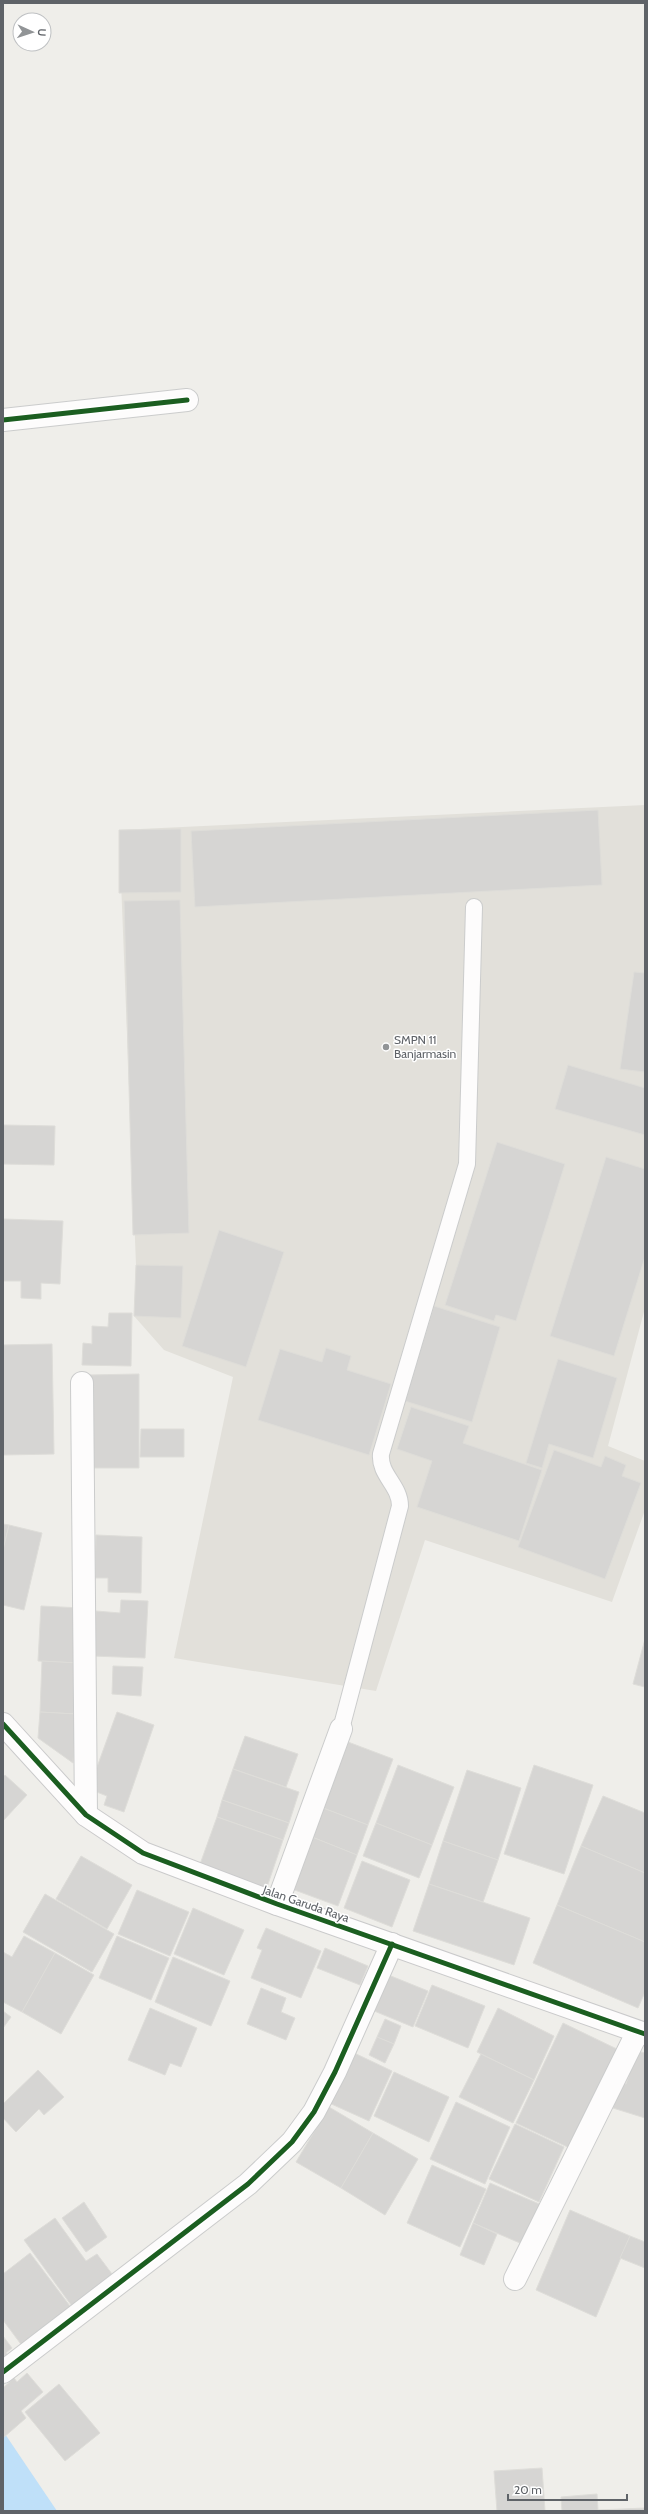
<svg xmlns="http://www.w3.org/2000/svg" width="648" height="2514" viewBox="0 0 648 2514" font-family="Cabin,sans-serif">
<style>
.education{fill:#e2e0da}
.water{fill:#bfe0f9}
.building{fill:#d6d5d3;stroke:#deddd9}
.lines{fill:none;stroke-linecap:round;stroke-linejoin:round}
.lane-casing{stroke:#cbcccc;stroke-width:18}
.street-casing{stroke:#cbcccc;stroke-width:24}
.secondary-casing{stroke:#cacacb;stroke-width:24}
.lane{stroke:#fdfcfc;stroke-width:16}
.street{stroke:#fdfcfc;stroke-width:22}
.secondary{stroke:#fdfcfc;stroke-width:22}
.cycleway-casing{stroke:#fff;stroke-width:8}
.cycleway{stroke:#1b5e20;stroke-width:5}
.poi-dot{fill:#919496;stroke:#fff;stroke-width:1.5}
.labels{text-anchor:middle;stroke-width:3;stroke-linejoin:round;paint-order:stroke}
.poi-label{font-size:12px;fill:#5f6368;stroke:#fff;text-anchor:start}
.street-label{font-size:12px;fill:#5f6368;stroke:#fff}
</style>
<rect width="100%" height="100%" fill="#efeeea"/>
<path class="education" d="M645 805V1308L608 1446 645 1461V1510L612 1602 425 1540 376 1691 174 1658 233 1377 164 1350 134 1316 136 1265 119 830Z"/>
<path class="water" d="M3 2431 57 2511H3Z"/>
<g class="building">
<path d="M598 810 602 885 195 907 191 831Z"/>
<path d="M181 829V892L119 893V830Z"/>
<path d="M180 900 189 1233 133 1235 124 901Z"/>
<path d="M634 972 645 973V1072L620 1069Z"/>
<path d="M568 1065 645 1088V1135L555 1109Z"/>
<path d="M3 1125 55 1126 54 1165 3 1164Z"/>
<path d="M497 1142 565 1164 516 1321 496 1315 494 1321 445 1305Z"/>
<path d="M606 1157 645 1169V1257L614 1356 550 1336Z"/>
<path d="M3 1219 63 1221 60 1284 41 1283V1299L21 1298V1281H3Z"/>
<path d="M219 1230 284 1252 246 1367 182 1346Z"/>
<path d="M136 1265 183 1266 181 1318 134 1316Z"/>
<path d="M434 1306 500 1327 472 1422 405 1401Z"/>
<path d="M109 1313H132L131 1366 82 1365 83 1343 92 1344V1326L108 1327Z"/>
<path d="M52 1344 54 1454 3 1455V1345Z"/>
<path d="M326 1348 351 1356 347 1370 391 1384 369 1455 258 1420 280 1349 322 1362Z"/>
<path d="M558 1359 617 1378 593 1458 549 1444 542 1468 526 1463Z"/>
<path d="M139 1374V1468H89V1375Z"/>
<path d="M411 1407 469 1426 463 1443 542 1470 519 1541 417 1507 432 1461 397 1449Z"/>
<path d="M141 1429H184V1457H140Z"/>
<path d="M554 1450 601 1467 605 1456 626 1465 622 1476 641 1483 605 1579 518 1547Z"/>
<path d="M3 1524 9 1525 3 1550Z"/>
<path d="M9 1525 42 1533 24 1610 3 1605V1550Z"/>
<path d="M96 1535 142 1537 141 1593 108 1592V1578H95Z"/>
<path d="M121 1600 148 1601 145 1658 93 1656 96 1611 120 1613Z"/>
<path d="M41 1606 81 1608 78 1663 38 1661Z"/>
<path d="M645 1639V1687L633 1684Z"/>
<path d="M42 1661 78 1663 76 1714 40 1712Z"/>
<path d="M113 1666 143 1667 141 1696 112 1694Z"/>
<path d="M40 1712 76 1714 73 1763 38 1738Z"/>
<path d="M117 1712 154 1725 124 1812 104 1805 107 1796 89 1789Z"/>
<path d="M245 1736 298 1754 286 1787 233 1769Z"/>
<path d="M348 1742 393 1759 368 1825 323 1808Z"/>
<path d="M398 1765 454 1787 432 1845 376 1823Z"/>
<path d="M534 1765 593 1785 564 1874 504 1854Z"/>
<path d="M233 1769 299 1792 289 1823 222 1800Z"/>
<path d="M467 1770 521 1788 498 1860 443 1841Z"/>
<path d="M5 1775 27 1795 3 1821V1777Z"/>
<path d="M603 1796 645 1813V1873L581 1846Z"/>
<path d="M222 1800 289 1823 283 1840 217 1817Z"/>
<path d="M323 1808 368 1825 357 1855 312 1837Z"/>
<path d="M217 1817 283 1840 266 1890 199 1867Z"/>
<path d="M376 1823 432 1845 419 1878 363 1856Z"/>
<path d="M312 1837 357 1855 338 1906 292 1889Z"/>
<path d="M443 1841 498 1860 483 1902 429 1884Z"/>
<path d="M581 1846 645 1873V1942L557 1905Z"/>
<path d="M81 1856 132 1885 107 1929 56 1899Z"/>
<path d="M362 1861 410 1880 392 1927 344 1908Z"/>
<path d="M429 1884 530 1918 514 1965 413 1931Z"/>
<path d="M137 1890 189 1912 170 1956 118 1934Z"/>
<path d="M45 1894 114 1934 92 1972 23 1932Z"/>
<path d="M557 1905 645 1942V1992L638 2008 533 1963Z"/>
<path d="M193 1908 244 1930 224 1975 174 1954Z"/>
<path d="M266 1928 321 1951 301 1998 251 1978 262 1950 257 1948Z"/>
<path d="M24 1936 55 1953 22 2012 3 2002V1952L12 1957Z"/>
<path d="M117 1936 169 1958 151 2000 99 1978Z"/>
<path d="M325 1948 368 1966 360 1985 317 1968Z"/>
<path d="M55 1953 94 1975 61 2034 22 2012Z"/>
<path d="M173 1957 230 1981 211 2026 155 2002Z"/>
<path d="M381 1972 428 1991 413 2027 367 2008Z"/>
<path d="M432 1985 485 2006 468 2048 415 2026Z"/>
<path d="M261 1988 286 1998 281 2012 295 2018 286 2040 247 2024Z"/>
<path d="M150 2008 197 2028 181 2067 170 2063 165 2075 128 2060Z"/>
<path d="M498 2008 554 2036 534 2080 477 2052Z"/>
<path d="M3 2011 11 2017 3 2028Z"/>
<path d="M385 2019 401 2026 394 2044 377 2037Z"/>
<path d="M563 2023 621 2051 574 2150 516 2123Z"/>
<path d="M377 2037 394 2044 385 2063 369 2055Z"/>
<path d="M350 2051 392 2071 369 2121 327 2102Z"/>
<path d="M637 2051 645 2053V2118L613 2108 621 2083 626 2084Z"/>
<path d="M481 2054 534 2080 513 2123 459 2097Z"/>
<path d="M38 2070 64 2097 44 2115 39 2109 16 2132 3 2118V2104Z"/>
<path d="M394 2072 449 2097 429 2142 374 2116Z"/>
<path d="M456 2102 510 2127 485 2184 430 2159Z"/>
<path d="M329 2107 373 2133 341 2188 296 2162Z"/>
<path d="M515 2124 564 2147 539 2202 489 2179Z"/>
<path d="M373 2133 418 2159 385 2215 341 2188Z"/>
<path d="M432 2165 486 2189 460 2247 407 2223Z"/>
<path d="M490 2183 544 2206 527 2246 473 2223Z"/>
<path d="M84 2202 107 2237 86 2252 62 2218Z"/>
<path d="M570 2210 630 2236 596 2317 536 2290Z"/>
<path d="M55 2218 86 2261 97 2254 115 2278 74 2309 24 2240Z"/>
<path d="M473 2223 497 2234 484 2265 460 2255Z"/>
<path d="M630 2236 645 2242V2268L620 2258Z"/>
<path d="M30 2253 73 2310 23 2347 3 2320V2274Z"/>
<path d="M3 2336 12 2348 6 2353 11 2359 3 2366Z"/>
<path d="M27 2373 43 2392 21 2411 26 2418 3 2438V2388L14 2378 17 2382Z"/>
<path d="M59 2384 100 2433 65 2461 25 2412Z"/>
<path d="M542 2468 545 2511H497L494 2471Z"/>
<path d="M597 2494 598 2510 645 2508V2511H562L561 2497Z"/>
</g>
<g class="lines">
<g class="lane-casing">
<path id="lane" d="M341 1729 400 1506C400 1485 379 1475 381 1454L467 1164 474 907"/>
</g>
<g class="street-casing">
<g id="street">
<path d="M3 420 187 400"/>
<path d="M82 1383 86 1815"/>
<path d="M277 1904 341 1729"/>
<path d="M515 2279 637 2033"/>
<path d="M3 2372 248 2184 292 2142 314 2112 335 2072 392 1944"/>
</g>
</g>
<g class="secondary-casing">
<path id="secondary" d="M3 1724 86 1815 143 1853 277 1904 645 2034"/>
</g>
<use href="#lane" class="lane"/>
<use href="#street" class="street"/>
<use href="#secondary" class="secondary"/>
<g class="cycleway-casing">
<g id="cycleway">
<path d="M3 420 187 400"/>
<path d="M3 1724 86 1815 143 1853 277 1904 645 2034"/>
<path d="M3 2372 248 2184 292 2142 314 2112 335 2072 392 1944"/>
</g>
</g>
<use href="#cycleway" class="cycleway"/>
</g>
<circle class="poi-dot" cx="386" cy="1047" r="4"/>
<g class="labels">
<g class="poi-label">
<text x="394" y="1044">SMPN 11<tspan x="394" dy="14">Banjarmasin</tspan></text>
</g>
<g class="street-label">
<text transform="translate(306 1904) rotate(19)" y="4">Jalan Garuda Raya</text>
</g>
</g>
<rect width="648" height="2514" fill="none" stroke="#5f6368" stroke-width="8"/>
<g transform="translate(32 32) rotate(93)"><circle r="19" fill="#ffffff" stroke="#bfc1c3"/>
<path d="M0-3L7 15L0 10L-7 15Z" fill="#919496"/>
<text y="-6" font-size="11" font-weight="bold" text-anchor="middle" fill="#5f6368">U</text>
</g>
<path d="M508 2494v6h119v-6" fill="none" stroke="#5f6368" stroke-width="2"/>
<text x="514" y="2494" font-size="12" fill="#5f6368" stroke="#ffffff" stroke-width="3" paint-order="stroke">20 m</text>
</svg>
